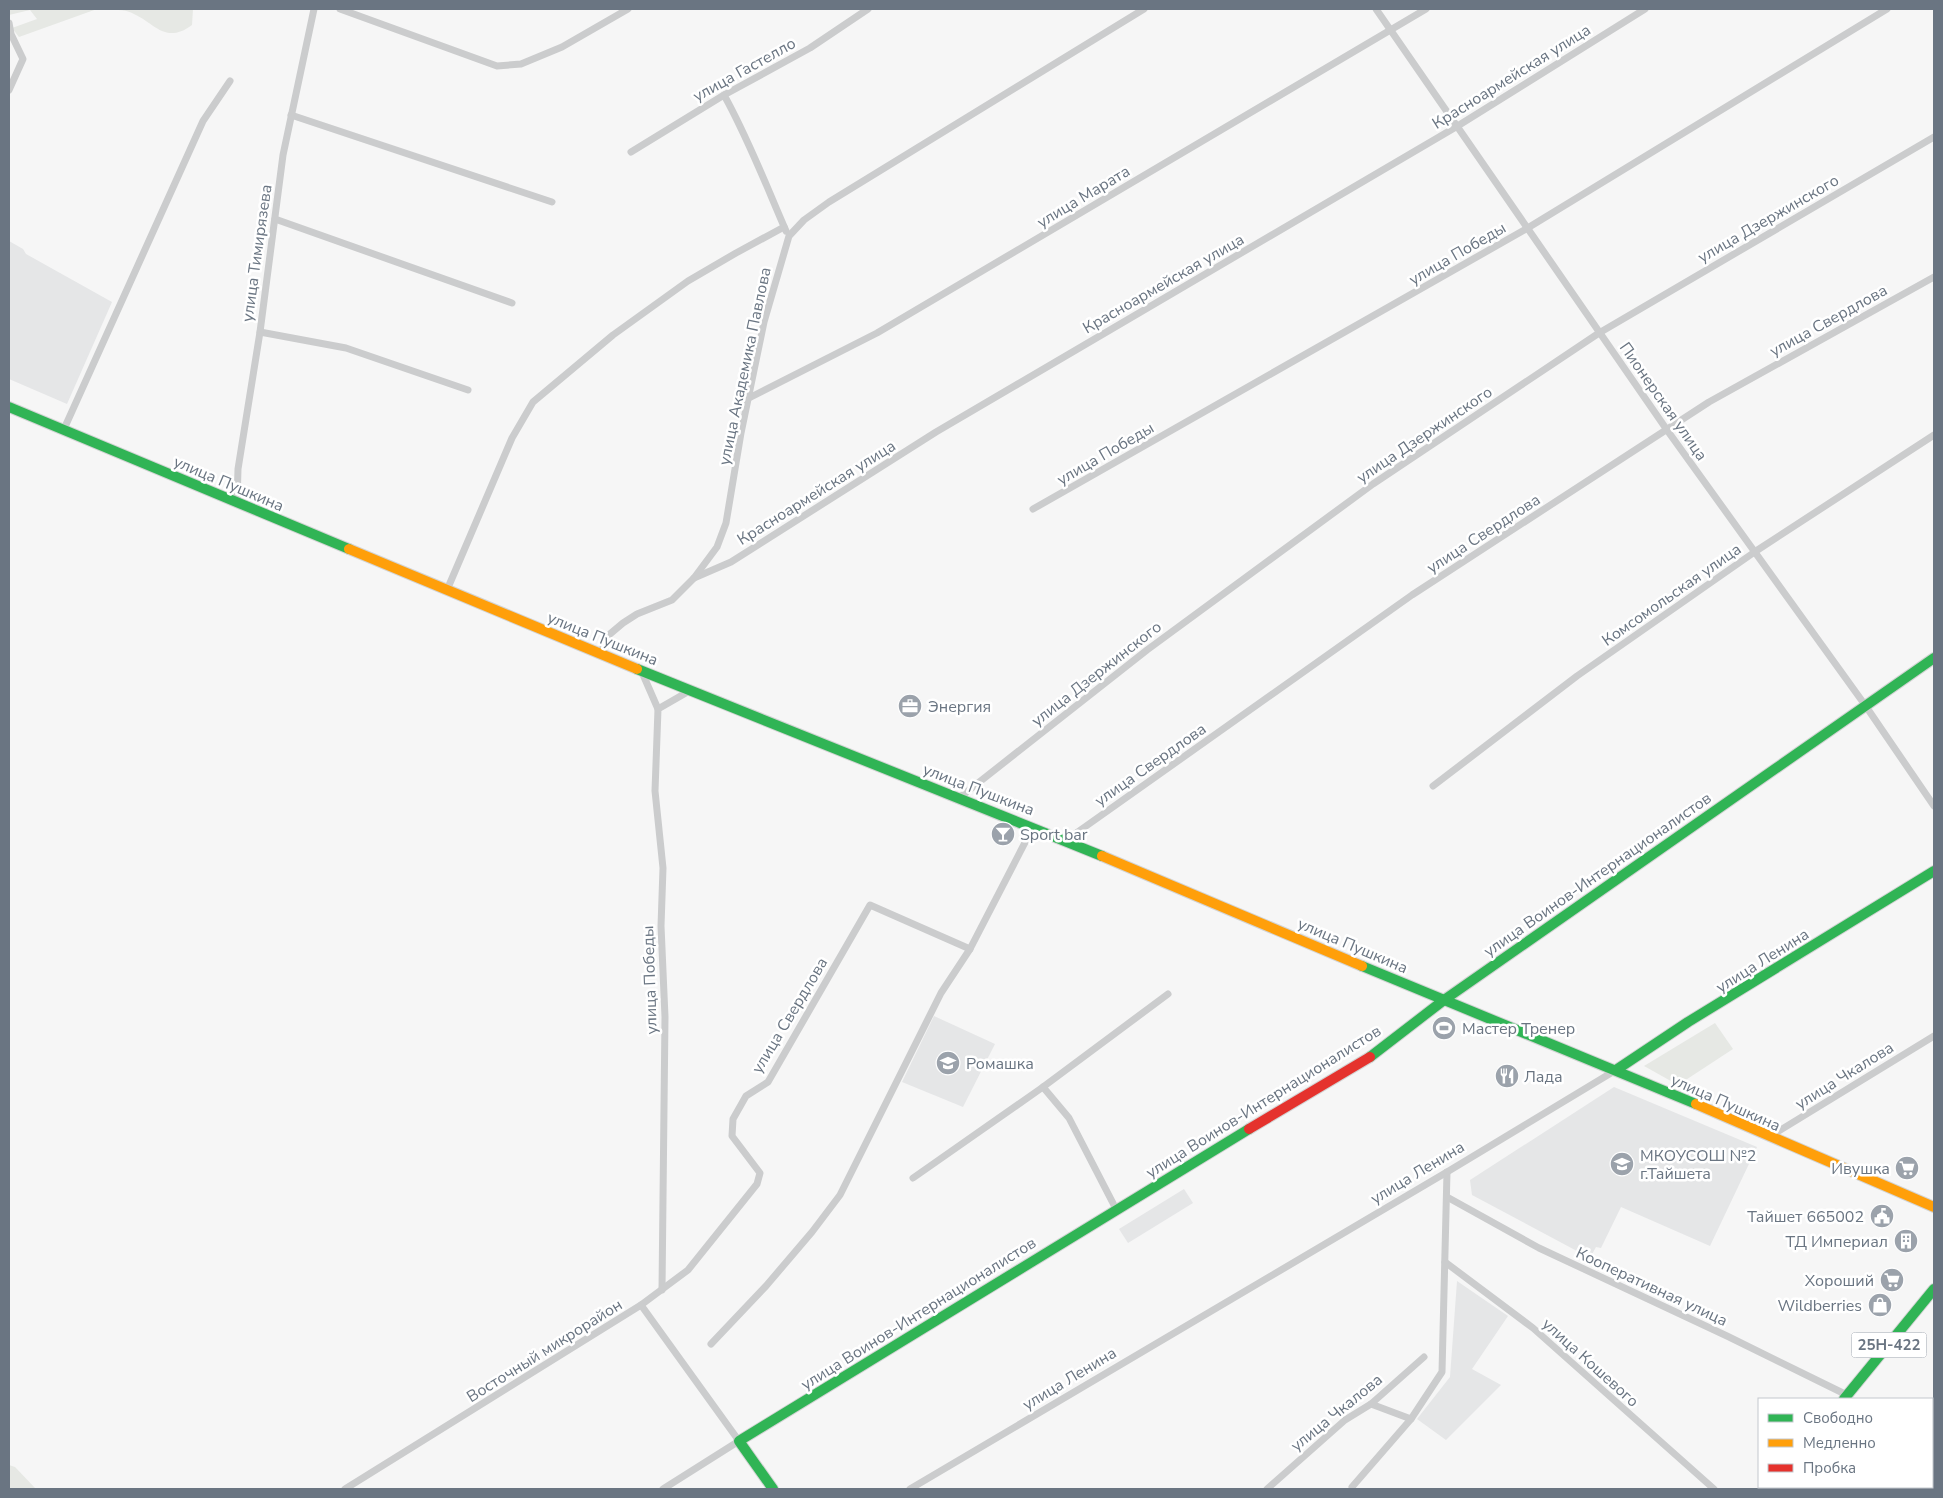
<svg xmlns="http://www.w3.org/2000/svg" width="1943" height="1498" viewBox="0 0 1943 1498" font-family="'Nunito Sans',sans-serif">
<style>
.built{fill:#e5e6e7}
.green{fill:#e6e8e4}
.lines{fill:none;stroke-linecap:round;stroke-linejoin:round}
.fast-casing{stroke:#d3d4d4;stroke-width:12}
.slow-casing{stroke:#d3d4d4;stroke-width:12}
.jam-casing{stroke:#d3d4d4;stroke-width:12}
.street{stroke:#cbcccd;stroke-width:7}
.fast{stroke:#30b455;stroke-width:10}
.slow{stroke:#ff9f0a;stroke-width:10}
.jam{stroke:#e5322d;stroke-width:10}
.labels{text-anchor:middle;stroke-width:5;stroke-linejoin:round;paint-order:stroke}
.shield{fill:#fff;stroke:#979ea8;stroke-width:1}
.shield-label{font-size:15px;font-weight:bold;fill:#6a7582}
.street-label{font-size:16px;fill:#6a7582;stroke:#fff}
.poi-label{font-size:16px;fill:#6a7582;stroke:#fff;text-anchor:start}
</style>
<rect width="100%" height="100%" fill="#f6f6f6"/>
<g class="built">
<path d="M9 241 23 249 26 254 112 302 67 404 9 379Z"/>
<path d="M934 1016 995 1044 963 1107 902 1082Z"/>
<path d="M1614 1087 1757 1147 1710 1246 1621 1207 1601 1248 1596 1247 1590 1258 1472 1195 1470 1180Z"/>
<path d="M1184 1189 1193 1203 1128 1243 1119 1229Z"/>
<path d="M1457 1281 1508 1316 1472 1369 1501 1385 1446 1440 1417 1419 1450 1377Z"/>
</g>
<g class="green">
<path d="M9 9H97L19 37 12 28 37 19 30 10 9 15Z"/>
<path d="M105 9H193L192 25C165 45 155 23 132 13 124 9 113 10 105 9Z"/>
<path d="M1715 1023 1733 1049 1678 1085 1644 1066Z"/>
<path d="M9 1465 15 1467 36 1489H9Z"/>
</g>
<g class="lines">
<g class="fast-casing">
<g id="fast">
<path d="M9 407 349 549"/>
<path d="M637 669 1102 856"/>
<path d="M1362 966 1696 1104"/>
<path d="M1370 1057 1444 1000 1934 658"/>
<path d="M1616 1070 1688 1022 1934 871"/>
<path d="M1844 1399 1934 1289"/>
<path d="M773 1489 739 1441 1249 1129"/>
</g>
</g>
<g class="slow-casing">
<g id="slow">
<path d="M349 549 637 669"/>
<path d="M1102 856 1362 966"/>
<path d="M1696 1104 1934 1207"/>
<path d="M1766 1489 1769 1487"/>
</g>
</g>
<g class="jam-casing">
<path id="jam" d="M1249 1129 1370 1057"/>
</g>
<g class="street">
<path d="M340 9 497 66 521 64 562 47 628 9"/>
<path d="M1376 9 1667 430 1865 705 1934 806"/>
<path d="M9 23 11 34 23 59 9 90"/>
<path d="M724 95C748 138 766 185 786 231"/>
<path d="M291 115 552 202"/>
<path d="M631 152 724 95 810 48 868 9"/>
<path d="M275 219 512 303"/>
<path d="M260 332 346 348 468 390"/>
<path d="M749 398 877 333 1426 9"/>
<path d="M64 429 203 121 230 81"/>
<path d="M237 503 238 469 260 332 283 155 314 9"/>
<path d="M1033 509 1526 229 1887 9"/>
<path d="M694 578 731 562 936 432 1456 127 1645 9"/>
<path d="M447 590 512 438 533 402 613 335 688 281 736 253 784 227"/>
<path d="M602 655 604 639 623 623 637 614 672 600 694 578 717 547 726 523 741 433 764 322 789 236 804 220 829 202 1144 9"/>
<path d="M641 670 658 709"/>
<path d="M1433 786 1577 676 1756 551 1934 435"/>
<path d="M959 798 1147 650 1373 484 1599 333 1934 137"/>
<path d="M1065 841 1412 595 1709 402 1934 277"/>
<path d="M1043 1087 1069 1118 1116 1209"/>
<path d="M1769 1137 1934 1036"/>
<path d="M913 1178 1043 1087 1168 994"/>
<path d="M1447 1197 1539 1248 1727 1336 1847 1395"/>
<path d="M1445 1262 1533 1328 1714 1489"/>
<path d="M662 1290 665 1017 661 926 663 868 655 791 658 709 691 690"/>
<path d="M641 1305 688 1270 757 1184 760 1173 732 1136 733 1119 746 1096 768 1082 870 905 970 949"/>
<path d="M711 1344 766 1286 812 1232 840 1195 941 993 970 949 1033 827"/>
<path d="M1371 1404 1411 1419"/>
<path d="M1932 1463 1934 1465"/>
<path d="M1352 1487 1411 1419 1442 1372 1447 1172"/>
<path d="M345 1489 641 1305 739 1441 663 1489"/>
<path d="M910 1489 1447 1172 1616 1070"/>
<path d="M1267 1489 1345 1420 1371 1404 1424 1357"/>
</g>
<use href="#fast" class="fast"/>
<use href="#slow" class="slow"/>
<use href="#jam" class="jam"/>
</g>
<defs>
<g id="office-disc" transform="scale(1.25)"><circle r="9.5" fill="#9ba2ab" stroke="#fff"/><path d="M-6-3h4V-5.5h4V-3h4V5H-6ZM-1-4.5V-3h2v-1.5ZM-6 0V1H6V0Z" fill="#fff"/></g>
<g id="bar-disc" transform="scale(1.25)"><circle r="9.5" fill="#9ba2ab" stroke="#fff"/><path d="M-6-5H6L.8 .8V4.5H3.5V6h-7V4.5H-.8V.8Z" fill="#fff"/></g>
<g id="stadium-disc" transform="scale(1.25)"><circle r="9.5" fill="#9ba2ab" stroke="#fff"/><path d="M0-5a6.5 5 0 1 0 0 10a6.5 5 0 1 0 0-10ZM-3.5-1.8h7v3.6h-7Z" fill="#fff"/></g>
<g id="school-disc" transform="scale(1.25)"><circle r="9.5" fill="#9ba2ab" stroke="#fff"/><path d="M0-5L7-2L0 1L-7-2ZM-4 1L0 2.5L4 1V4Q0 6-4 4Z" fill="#fff"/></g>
<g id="restaurant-disc" transform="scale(1.25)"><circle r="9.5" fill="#9ba2ab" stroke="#fff"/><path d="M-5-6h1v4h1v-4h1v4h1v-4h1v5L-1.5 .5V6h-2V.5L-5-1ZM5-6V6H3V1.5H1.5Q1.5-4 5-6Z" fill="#fff"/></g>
<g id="supermarket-disc" transform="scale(1.25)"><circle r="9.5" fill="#9ba2ab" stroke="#fff"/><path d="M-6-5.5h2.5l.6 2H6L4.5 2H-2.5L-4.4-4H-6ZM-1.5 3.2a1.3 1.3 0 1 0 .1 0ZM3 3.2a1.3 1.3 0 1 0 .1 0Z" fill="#fff"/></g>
<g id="civic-disc" transform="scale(1.25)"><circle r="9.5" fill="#9ba2ab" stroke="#fff"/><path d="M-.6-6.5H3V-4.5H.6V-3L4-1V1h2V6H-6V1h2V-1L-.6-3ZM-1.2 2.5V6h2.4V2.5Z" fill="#fff"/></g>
<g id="building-disc" transform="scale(1.25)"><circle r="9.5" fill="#9ba2ab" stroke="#fff"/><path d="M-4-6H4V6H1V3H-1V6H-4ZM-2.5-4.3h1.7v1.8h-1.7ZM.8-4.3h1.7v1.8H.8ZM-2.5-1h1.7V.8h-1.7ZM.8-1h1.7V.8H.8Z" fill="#fff"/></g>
<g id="shop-disc" transform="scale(1.25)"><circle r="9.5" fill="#9ba2ab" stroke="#fff"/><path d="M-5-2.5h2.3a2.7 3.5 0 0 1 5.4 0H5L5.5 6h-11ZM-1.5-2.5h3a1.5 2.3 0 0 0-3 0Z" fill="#fff"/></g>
</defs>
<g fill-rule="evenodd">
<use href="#office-disc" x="910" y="706"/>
<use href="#bar-disc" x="1003" y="834"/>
<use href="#stadium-disc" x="1444" y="1028"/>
<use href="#school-disc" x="948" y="1063"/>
<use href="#restaurant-disc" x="1507" y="1076"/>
<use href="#school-disc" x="1622" y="1164"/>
<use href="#supermarket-disc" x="1907" y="1168"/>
<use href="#civic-disc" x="1882" y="1216"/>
<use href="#building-disc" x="1906" y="1241"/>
<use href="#supermarket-disc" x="1892" y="1280"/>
<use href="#shop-disc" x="1880" y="1305"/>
</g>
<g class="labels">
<rect class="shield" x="1851.5" y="1332.5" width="75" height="25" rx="4"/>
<g class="shield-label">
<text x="1889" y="1350">25Н-422</text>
</g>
<g class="street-label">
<text transform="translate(744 69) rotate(-29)" y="6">улица Гастелло</text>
<text transform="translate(1511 76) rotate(-32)" y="6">Красноармейская улица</text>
<text transform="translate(1083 196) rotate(-31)" y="6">улица Марата</text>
<text transform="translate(1768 218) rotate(-30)" y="6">улица Дзержинского</text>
<text transform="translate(256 253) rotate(-82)" y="6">улица Тимирязева</text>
<text transform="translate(1457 253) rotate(-30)" y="6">улица Победы</text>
<text transform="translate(1163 283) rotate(-30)" y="6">Красноармейская улица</text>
<text transform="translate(1828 320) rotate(-29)" y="6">улица Свердлова</text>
<text transform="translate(744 366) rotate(-78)" y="6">улица Академика Павлова</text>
<text transform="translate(1664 401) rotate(55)" y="6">Пионерская улица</text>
<text transform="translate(1424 434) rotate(-34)" y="6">улица Дзержинского</text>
<text transform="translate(1105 453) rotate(-30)" y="6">улица Победы</text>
<text transform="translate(229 483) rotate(23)" y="6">улица Пушкина</text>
<text transform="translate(816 492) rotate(-32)" y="6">Красноармейская улица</text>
<text transform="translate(1483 533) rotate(-33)" y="6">улица Свердлова</text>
<text transform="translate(1671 594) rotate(-35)" y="6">Комсомольская улица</text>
<text transform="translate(603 638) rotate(22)" y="6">улица Пушкина</text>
<text transform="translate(1096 673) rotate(-38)" y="6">улица Дзержинского</text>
<text transform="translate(1150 764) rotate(-35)" y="6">улица Свердлова</text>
<text transform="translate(979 789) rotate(21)" y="6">улица Пушкина</text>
<text transform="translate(1597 874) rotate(-35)" y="6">улица Воинов-Интернационалистов</text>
<text transform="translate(1353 945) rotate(23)" y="6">улица Пушкина</text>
<text transform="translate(1762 960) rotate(-32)" y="6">улица Ленина</text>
<text transform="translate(649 980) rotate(-92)" y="6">улица Победы</text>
<text transform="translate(789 1015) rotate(-59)" y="6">улица Свердлова</text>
<text transform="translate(1844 1075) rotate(-32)" y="6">улица Чкалова</text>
<text transform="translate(1263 1101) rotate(-32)" y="6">улица Воинов-Интернационалистов</text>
<text transform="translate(1726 1102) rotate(24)" y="6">улица Пушкина</text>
<text transform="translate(1417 1172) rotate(-31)" y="6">улица Ленина</text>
<text transform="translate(1652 1286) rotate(25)" y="6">Кооперативная улица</text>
<text transform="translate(918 1313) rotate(-32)" y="6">улица Воинов-Интернационалистов</text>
<text transform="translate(544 1350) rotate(-32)" y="6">Восточный микрорайон</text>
<text transform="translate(1591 1362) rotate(42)" y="6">улица Кошевого</text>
<text transform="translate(1069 1378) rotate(-31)" y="6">улица Ленина</text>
<text transform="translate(1336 1412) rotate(-39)" y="6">улица Чкалова</text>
</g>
<g class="poi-label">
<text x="928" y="712">Энергия</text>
<text x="1020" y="840">Sport bar</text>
<text x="1462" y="1034">Мастер Тренер</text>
<text x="966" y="1069">Ромашка</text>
<text x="1524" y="1082">Лада</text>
<text x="1640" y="1161">МКОУСОШ №2<tspan x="1640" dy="18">г.Тайшета</tspan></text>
<text x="1890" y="1174" text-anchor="end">Ивушка</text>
<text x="1864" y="1222" text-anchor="end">Тайшет 665002</text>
<text x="1888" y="1247" text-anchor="end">ТД Империал</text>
<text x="1874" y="1286" text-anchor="end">Хороший</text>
<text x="1862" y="1311" text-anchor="end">Wildberries</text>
</g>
</g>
<rect width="1943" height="1498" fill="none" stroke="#6a7582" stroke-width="20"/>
<rect x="1758" y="1398" width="175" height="90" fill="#ffffff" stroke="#c3c8cd"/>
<rect x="1768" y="1414" width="25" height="8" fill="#30b455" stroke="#c3c8cd"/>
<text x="1803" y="1423" font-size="15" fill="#6a7582">Свободно</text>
<rect x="1768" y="1439" width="25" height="8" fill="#ff9f0a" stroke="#c3c8cd"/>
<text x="1803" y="1448" font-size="15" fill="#6a7582">Медленно</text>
<rect x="1768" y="1464" width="25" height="8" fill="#e5322d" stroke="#c3c8cd"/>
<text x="1803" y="1473" font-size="15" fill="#6a7582">Пробка</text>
</svg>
